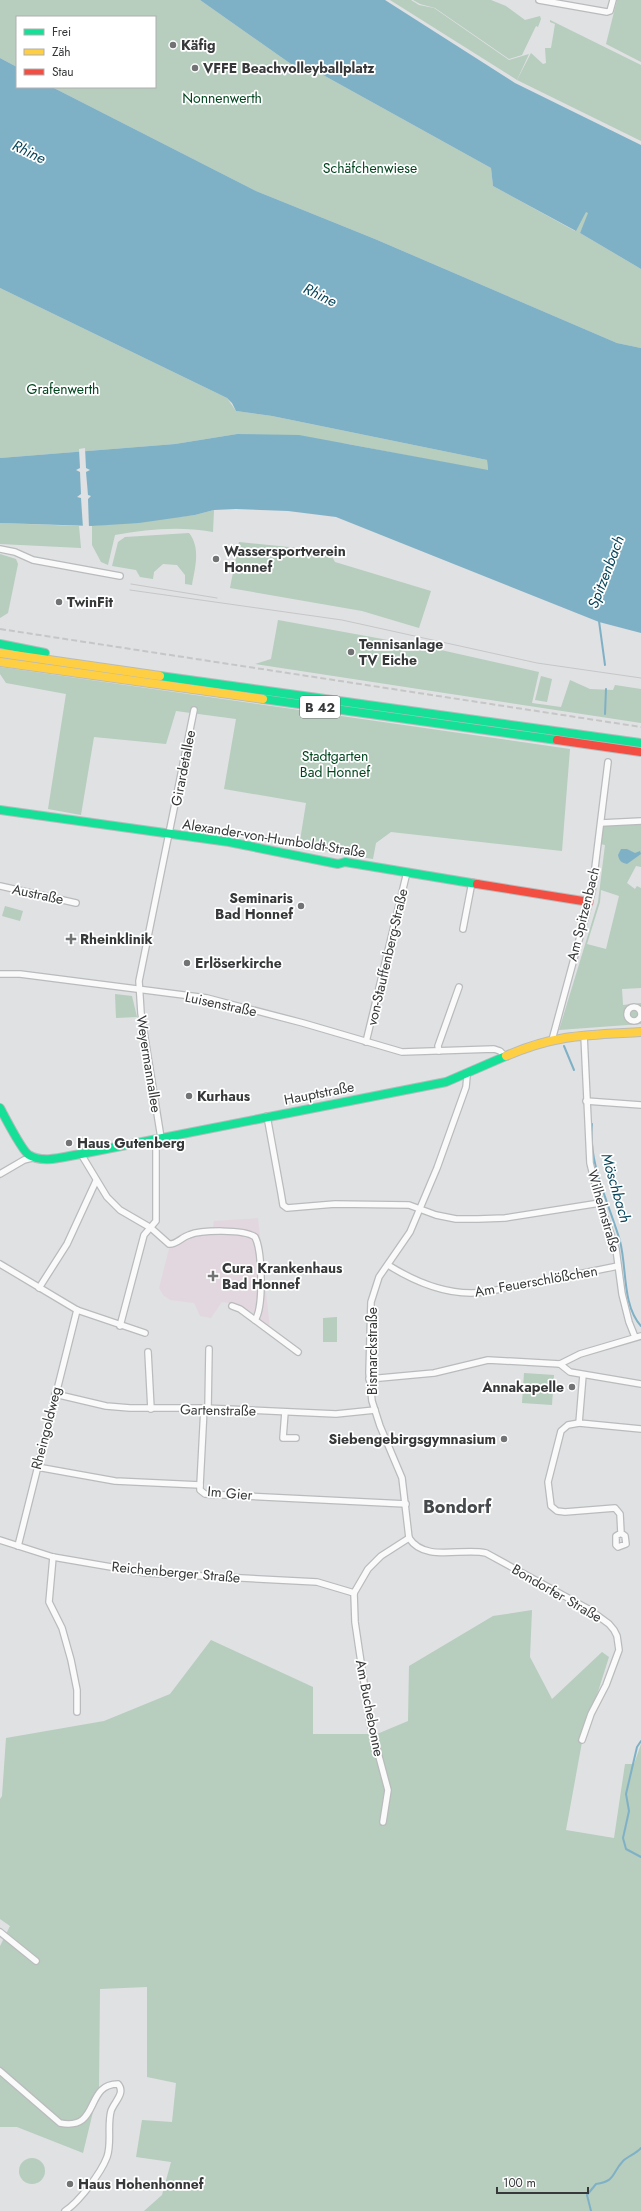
<svg xmlns="http://www.w3.org/2000/svg" width="641" height="2211" viewBox="0 0 641 2211" font-family="Jost,sans-serif">
<style>
.medical{fill:#e3d7df}
.green{fill:#b7cdbe;fill-rule:evenodd}
.water{fill:#7fb1c6}
.pier{fill:#dfe1e3}
.lines{fill:none;stroke-linecap:round;stroke-linejoin:round}
.stream{stroke:#7fb1c6;stroke-width:2}
.street-casing{stroke:#b9bbbc;stroke-width:8}
.fast-casing{stroke:#b9bbbc;stroke-width:10}
.slow-casing{stroke:#b9bbbc;stroke-width:10}
.jam-casing{stroke:#b9bbbc;stroke-width:10}
.street{stroke:#fafafb;stroke-width:5.5}
.fast{stroke:#16e098;stroke-width:8}
.slow{stroke:#ffcf43;stroke-width:8}
.jam{stroke:#f24e42;stroke-width:8}
.tram{stroke:#c6c6c7;stroke-width:1}
.rail{stroke:#c6c6c7;stroke-width:2;stroke-dasharray:6 3;stroke-linecap:butt}
.poi-dot{fill:#717374;stroke:#fff;stroke-width:1.5}
.labels{text-anchor:middle;stroke-width:3.5;stroke-linejoin:round;paint-order:stroke}
.shield{fill:#fff;stroke:#727474;stroke-width:1}
.shield-label{font-size:13px;font-weight:bold;fill:#363839}
.poi-label{font-size:14px;font-weight:bold;fill:#363839;stroke:#fff;text-anchor:start}
.park-label{font-size:14px;fill:#00451e;stroke:#fff}
.street-label{font-size:14px;fill:#363839;stroke:#fff}
.water-label{font-size:15px;font-style:italic;fill:#07455b;stroke:#fff}
.district-label{font-size:18px;font-weight:bold;fill:#46494c;stroke:#fff}
</style>
<rect width="100%" height="100%" fill="#dfe1e3"/>
<path class="medical" d="M258 1218 270 1329 247 1310 236 1304 222 1302 211 1318 200 1316 194 1303 170 1300 163 1295 159 1288 171 1241 182 1233 213 1227 214 1221Z"/>
<g class="green">
<path d="M0 0H200L298 69 305 65 491 168 493 186 575 231 586 211 589 213 580 233 641 269V348L617 343 375 239 256 191 52 87H155V17H17V67L0 58Z"/>
<path d="M390 0H411L419 5 434 8 509 60 529 54 517 80Z"/>
<path d="M413 0H491L506 6 525 20 540 16 541 19 538 27 536 26 522 55 509 59 435 8 420 4Z"/>
<path d="M617 0H641V62L606 44Z"/>
<path d="M550 20 641 65V141L517 80 531 53 543 64 546 63 545 48H551L555 24 550 22Z"/>
<path d="M0 288 227 398 236 411 272 416 487 460 488 471 348 444 237 434 175 444 0 458Z"/>
<path d="M214 510 213 532C180 526 147 529 115 535L108 565 101 562 92 545V526L195 515Z"/>
<path d="M0 523 79 526 81 548 0 544Z"/>
<path d="M189 533C201 548 195 568 192 585L185 584V575L177 565 163 564 154 572 153 579 140 577 136 570 112 566 118 542 125 537Z"/>
<path d="M239 542 329 551 335 562 431 591 419 628 362 611 230 588Z"/>
<path d="M0 554 16 559 18 564 8 613 0 618Z"/>
<path d="M278 620 432 648 539 672 532 703 561 707 570 680 590 689 613 690 615 685 641 689V723L255 664 271 659Z"/>
<path d="M0 667 570 749 562 851 391 832 376 843 373 859 299 847 306 803 224 789 236 719 176 711 166 744 94 737 81 815 48 809 66 694 6 683 0 674Z"/>
<path d="M541 676 552 679 547 702 535 700Z"/>
<path d="M641 824V867L636 866 627 883 635 889 637 886 641 888V988L622 989 623 1005 641 1003V1024L559 1030 598 902 605 845 600 844 603 826ZM601 890 619 896 606 949 587 944 600 902Z"/>
<path d="M5 906 23 911 20 921 2 916Z"/>
<path d="M115 994 132 996 137 1017 116 1018Z"/>
<path d="M337 1317V1342H323V1318Z"/>
<path d="M524 1373 554 1375 552 1405 522 1403Z"/>
<path d="M532 1610 530 1657 552 1699 602 1652 609 1657 582 1742 566 1830 614 1838 625 1764H634L641 1744V2211H144L162 2195 171 2162 136 2157 142 2120 172 2122 176 2083 147 2077V1987L100 1989 99 2087 83 2153 17 2127H0V1946L10 1926 0 1919V1799L2 1796 6 1738 104 1721 170 1694 211 1640 313 1687V1734H377L408 1721 409 1666 493 1616Z"/>
<circle cx="32" cy="2171" r="13"/>
</g>
<g class="water">
<path d="M200 0H385L515 83 641 145V269L580 233 588 213 586 212 576 231 493 186 491 168 305 65 298 69Z"/>
<path d="M0 58 17 67V87H52L256 191 375 239 617 343 641 348V633L599 622 336 517 288 511 236 509 214 510 195 515 139 523 92 526 0 523V458L175 444 237 434 299 435 488 470 487 460 272 416 236 411 232 403 227 398 0 288Z"/>
<path d="M621 849H627L635 853 640 851 641 854 627 864C622 863 619 861 618 855Z"/>
</g>
<path class="pier" d="M85 448 86 468 90 470 86 472 88 495 91 496 88 499 89 528H83L81 498 77 497 81 494 80 472 76 470 80 468 79 449Z"/>
<g class="lines">
<g class="stream">
<path d="M599 621 605 665"/>
<path d="M605 714 606 689"/>
<path d="M564 1046 574 1070"/>
<path d="M592 1124C588 1164 609 1203 620 1241 627 1268 622 1305 641 1326"/>
<path d="M641 1741 637 1747 626 1794 629 1811 623 1838 626 1849 641 1857"/>
<path d="M591 2211 587 2195 596 2184C616 2181 611 2174 623 2161 628 2156 636 2154 641 2148"/>
</g>
<g class="street-casing">
<g id="street">
<path d="M539 0 607 12 610 11 613 0"/>
<path d="M0 549 15 552 33 560 120 576"/>
<path d="M601 823 641 821"/>
<path d="M0 886 76 903"/>
<path d="M463 929 472 882"/>
<path d="M0 974H20L207 998 303 1023 402 1052 494 1049 500 1051 505 1056"/>
<circle cx="634" cy="1014" r="7"/>
<path d="M584 1035 590 1163 600 1203 616 1249 622 1294 629 1322 635 1337"/>
<path d="M552 1040 592 892 608 762"/>
<path d="M366 1042 407 872"/>
<path d="M439 1051 438 1046 459 987"/>
<path d="M586 1101 641 1105"/>
<path d="M267 1116 281 1193 283 1205 287 1208 335 1204 409 1205 436 1215 456 1219H478L505 1218 600 1203"/>
<path d="M161 1138 141 1013 139 981 194 710"/>
<path d="M81 1154 107 1197 120 1210 151 1228 169 1244C176 1245 182 1237 189 1235 201 1230 244 1229 255 1237 262 1250 264 1307 255 1320"/>
<path d="M0 1174 24 1160 32 1158"/>
<path d="M0 1264 77 1310 145 1333"/>
<path d="M388 1265C412 1280 441 1293 471 1293 486 1293 501 1289 516 1286 550 1280 584 1273 618 1266"/>
<path d="M39 1288 67 1244 96 1181"/>
<path d="M232 1306 240 1309 298 1352"/>
<path d="M120 1326 144 1235 156 1221V1139"/>
<path d="M148 1352 151 1409"/>
<path d="M560 1364 580 1354 641 1336"/>
<path d="M583 1375 579 1423 641 1429"/>
<path d="M369 1379 434 1373 488 1360 560 1364 570 1372 641 1384"/>
<path d="M55 1394 106 1406 130 1408H204L336 1414 375 1410"/>
<path d="M204 1408 200 1485V1490L205 1494 406 1504"/>
<path d="M208 1409 209 1349"/>
<path d="M285 1412 283 1438H296"/>
<path d="M579 1423 568 1425 561 1431 548 1482 551 1506 557 1511 565 1512 615 1508 620 1514 621 1533 616 1536V1545L618 1547 626 1544 625 1536 621 1533"/>
<path d="M37 1467 115 1481 200 1485"/>
<path d="M409 1538 402 1478 380 1426 372 1401 369 1373 371 1302 379 1277 410 1232 437 1168 466 1087 467 1076"/>
<path d="M409 1538C425 1563 463 1547 486 1553L590 1610 609 1624 614 1630 617 1636 619 1650 606 1685 591 1714 582 1740"/>
<path d="M0 1540 53 1557 146 1573 317 1582 354 1593"/>
<path d="M18 1546 77 1310"/>
<path d="M53 1557 49 1602 62 1628 71 1660 77 1690V1712"/>
<path d="M354 1593 355 1622 370 1723 388 1790 383 1822"/>
<path d="M354 1593 368 1569 381 1556 409 1538"/>
<path d="M0 1932 36 1961"/>
<path d="M0 2071 60 2123C101 2131 84 2084 118 2084 126 2093 114 2102 111 2111 107 2126 112 2143 107 2157 101 2173 79 2202 65 2211"/>
</g>
</g>
<g class="fast-casing">
<g id="fast">
<path d="M0 644 45 653"/>
<path d="M160 676 641 743"/>
<path d="M263 699 557 740"/>
<path d="M0 810 229 842 338 864 345 862 477 884"/>
<path d="M0 1108C5 1117 22 1151 29 1155 43 1164 66 1156 81 1154L446 1082 506 1056"/>
</g>
</g>
<g class="slow-casing">
<g id="slow">
<path d="M0 653 160 676"/>
<path d="M0 662 263 699"/>
<path d="M506 1056C556 1034 588 1035 641 1032"/>
</g>
</g>
<g class="jam-casing">
<g id="jam">
<path d="M557 740 641 752"/>
<path d="M477 884 589 902"/>
</g>
</g>
<use href="#street" class="street"/>
<use href="#fast" class="fast"/>
<use href="#slow" class="slow"/>
<use href="#jam" class="jam"/>
<g class="tram">
<path d="M131 584 217 598"/>
<path d="M130 590 342 620 537 663 641 678"/>
</g>
<path class="rail" d="M0 629 641 727"/>
</g>
<g class="poi-dot">
<circle cx="173" cy="45" r="4"/>
<circle cx="195" cy="68" r="4"/>
<circle cx="216" cy="559" r="4"/>
<circle cx="59" cy="602" r="4"/>
<circle cx="351" cy="652" r="4"/>
<circle cx="301" cy="906" r="4"/>
<path d="M69 933h4v4h4v4h-4v4h-4v-4h-4v-4h4z"/>
<circle cx="187" cy="963" r="4"/>
<circle cx="189" cy="1096" r="4"/>
<circle cx="69" cy="1143" r="4"/>
<path d="M211 1270h4v4h4v4h-4v4h-4v-4h-4v-4h4z"/>
<circle cx="572" cy="1387" r="4"/>
<circle cx="504" cy="1439" r="4"/>
<circle cx="70" cy="2184" r="4"/>
</g>
<g class="labels">
<rect class="shield" x="300" y="696" width="40" height="22" rx="3"/>
<g class="shield-label">
<text x="320" y="712">B 42</text>
</g>
<g class="poi-label">
<text x="181" y="50">Käfig</text>
<text x="203" y="73">VFFE Beachvolleyballplatz</text>
<text x="224" y="556">Wassersportverein<tspan x="224" dy="16">Honnef</tspan></text>
<text x="67" y="607">TwinFit</text>
<text x="359" y="649">Tennisanlage<tspan x="359" dy="16">TV Eiche</tspan></text>
<text x="293" y="903" text-anchor="end">Seminaris<tspan x="293" dy="16">Bad Honnef</tspan></text>
<text x="80" y="944">Rheinklinik</text>
<text x="195" y="968">Erlöserkirche</text>
<text x="197" y="1101">Kurhaus</text>
<text x="77" y="1148">Haus Gutenberg</text>
<text x="222" y="1273">Cura Krankenhaus<tspan x="222" dy="16">Bad Honnef</tspan></text>
<text x="564" y="1392" text-anchor="end">Annakapelle</text>
<text x="496" y="1444" text-anchor="end">Siebengebirgsgymnasium</text>
<text x="78" y="2189">Haus Hohenhonnef</text>
</g>
<g class="park-label">
<text x="222" y="103">Nonnenwerth</text>
<text x="370" y="173">Schäfchenwiese</text>
<text x="63" y="394">Grafenwerth</text>
<text x="335" y="761">Stadtgarten<tspan x="335" dy="16">Bad Honnef</tspan></text>
</g>
<g class="street-label">
<text transform="translate(183 768) rotate(-79)" y="5">Girardetallee</text>
<text transform="translate(274 838) rotate(9)" y="5">Alexander-von-Humboldt-Straße</text>
<text transform="translate(38 894) rotate(12)" y="5">Austraße</text>
<text transform="translate(583 914) rotate(-76)" y="5">Am Spitzenbach</text>
<text transform="translate(387 957) rotate(-77)" y="5">von-Stauffenberg-Straße</text>
<text transform="translate(221 1004) rotate(12)" y="5">Luisenstraße</text>
<text transform="translate(149 1064) rotate(81)" y="5">Weyermannallee</text>
<text transform="translate(319 1093) rotate(-11)" y="5">Hauptstraße</text>
<text transform="translate(604 1211) rotate(74)" y="5">Wilhelmstraße</text>
<text transform="translate(536 1281) rotate(-10)" y="5">Am Feuerschlößchen</text>
<text transform="translate(372 1351) rotate(-90)" y="5">Bismarckstraße</text>
<text transform="translate(218 1410) rotate(1)" y="5">Gartenstraße</text>
<text transform="translate(46 1428) rotate(-76)" y="5">Rheingoldweg</text>
<text transform="translate(230 1493) rotate(5)" y="5">Im Gier</text>
<text transform="translate(176 1572) rotate(5)" y="5">Reichenberger Straße</text>
<text transform="translate(557 1593) rotate(30)" y="5">Bondorfer Straße</text>
<text transform="translate(370 1708) rotate(79)" y="5">Am Buchebonne</text>
</g>
<g class="water-label">
<text transform="translate(29 152) rotate(26)" y="5">Rhine</text>
<text transform="translate(320 295) rotate(26)" y="5">Rhine</text>
<text transform="translate(606 572) rotate(-69)" y="5">Spitzenbach</text>
<text transform="translate(616 1188) rotate(74)" y="5">Möschbach</text>
</g>
<g class="district-label">
<text x="457" y="1513">Bondorf</text>
</g>
</g>
<rect x="16" y="16" width="140" height="72" fill="#ffffff" stroke="#afafb0"/>
<rect x="24" y="29" width="20" height="6" fill="#16e098" stroke="#afafb0"/>
<text x="52" y="36" font-size="12" fill="#363839">Frei</text>
<rect x="24" y="49" width="20" height="6" fill="#ffcf43" stroke="#afafb0"/>
<text x="52" y="56" font-size="12" fill="#363839">Zäh</text>
<rect x="24" y="69" width="20" height="6" fill="#f24e42" stroke="#afafb0"/>
<text x="52" y="76" font-size="12" fill="#363839">Stau</text>
<path d="M497 2187v6h91v-6" fill="none" stroke="#363839" stroke-width="2"/>
<text x="503" y="2187" font-size="12" fill="#363839" stroke="#ffffff" stroke-width="3" paint-order="stroke">100 m</text>
</svg>
